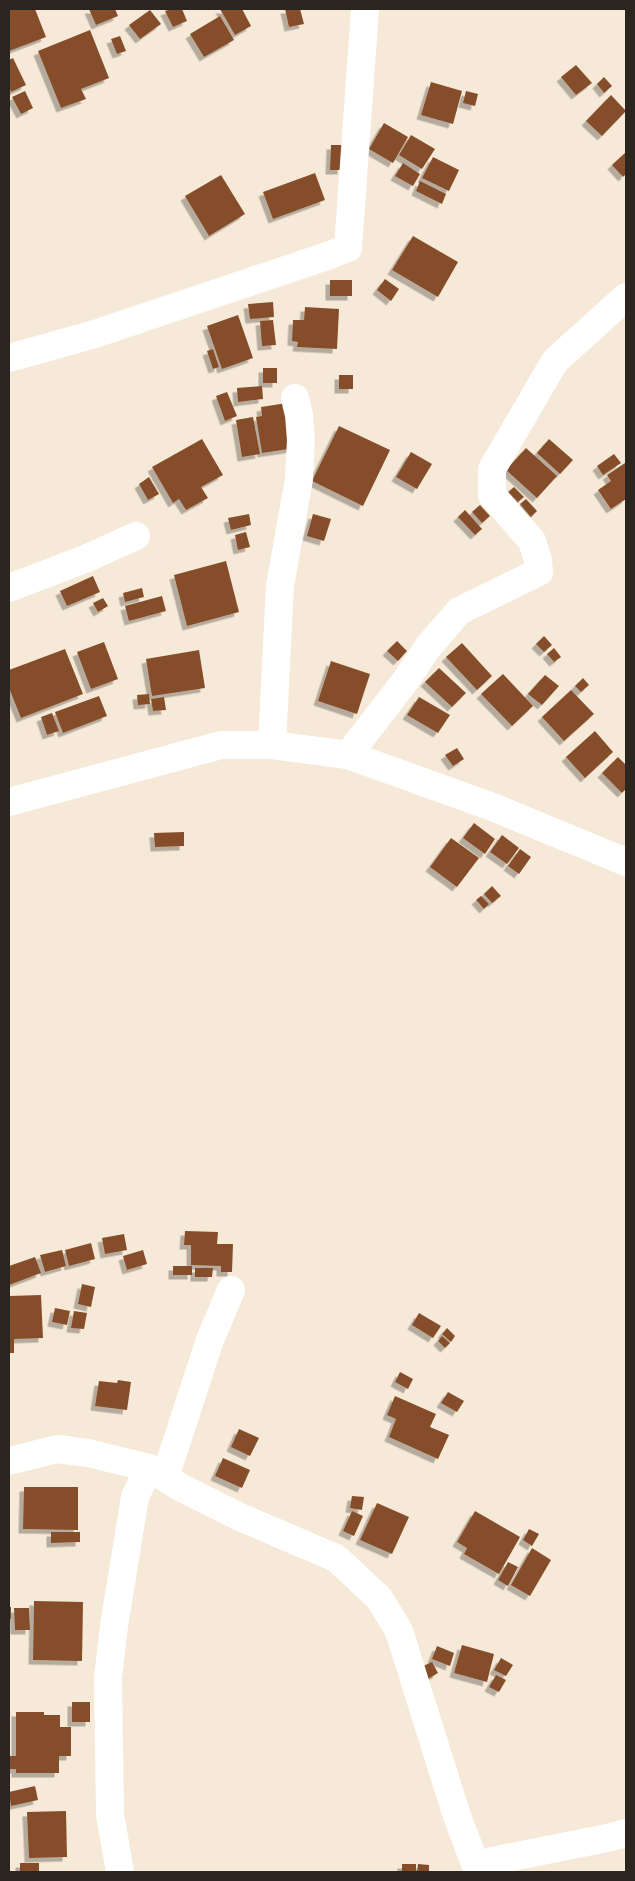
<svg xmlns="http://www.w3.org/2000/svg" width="635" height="1881" viewBox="0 0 635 1881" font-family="Roboto,sans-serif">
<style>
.building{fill:#854e29;filter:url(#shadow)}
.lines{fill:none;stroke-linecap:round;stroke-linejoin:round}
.minor{stroke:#fff;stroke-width:28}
</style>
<defs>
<filter id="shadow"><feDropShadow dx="-4.5" dy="4.5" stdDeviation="0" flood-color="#0004"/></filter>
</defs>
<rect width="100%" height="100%" fill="#f6e9d7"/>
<g class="building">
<path d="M9 9H35L46 37 9 51Z"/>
<path d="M89 9H115L118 16 96 25Z"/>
<path d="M171 9H182L187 21 173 27 165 11Z"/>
<path d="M220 9H242L251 26 235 35Z"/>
<path d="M285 9H300L304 24 289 27Z"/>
<path d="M150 10 161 24 140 39 129 25Z"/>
<path d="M220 16 234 40 204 57 190 34Z"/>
<path d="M90 30 109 78 81 89 86 99 61 108 38 51Z"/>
<path d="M120 36 126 51 117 54 111 39Z"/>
<path d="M13 58 26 85 11 92 9 86V60Z"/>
<path d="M576 65 592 83 576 95 561 77Z"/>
<path d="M604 77 612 86 604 93 597 84Z"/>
<path d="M431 82 462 91 453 124 421 115Z"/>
<path d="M25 91 33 108 21 114 12 97Z"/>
<path d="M466 91 478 94 475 106 463 103Z"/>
<path d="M611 95 626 111 602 136 586 121Z"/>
<path d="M384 123 408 137 393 163 369 149Z"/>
<path d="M411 135 435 149 422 169 399 155Z"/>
<path d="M331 145H342V170H330Z"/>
<path d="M626 152V174L623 177 612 165Z"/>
<path d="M433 157 459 170 449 191 422 178Z"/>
<path d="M403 163 420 174 413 186 395 176Z"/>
<path d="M315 173 325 200 273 219 263 192Z"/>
<path d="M221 175 245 214 209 236 185 196Z"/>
<path d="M420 181 446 194 442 204 416 191Z"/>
<path d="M413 236 458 262 438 297 392 270Z"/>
<path d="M385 279 399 289 391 301 377 290Z"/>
<rect x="330" y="280" width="22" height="16"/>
<path d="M273 302 274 317 250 319 248 304Z"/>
<path d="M305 307 339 309 337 349 297 347 298 342 292 341 293 320H304Z"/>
<path d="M238 315 253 358 222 369 207 326Z"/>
<path d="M273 320 276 345 262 346 260 321Z"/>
<path d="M213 349 219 367 213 369 207 351Z"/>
<rect x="263" y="368" width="14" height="15"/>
<rect x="339" y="375" width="14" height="14"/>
<path d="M262 386 263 399 238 402 237 388Z"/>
<path d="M227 392 237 416 225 421 216 396Z"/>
<path d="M287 403 295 448 262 453 256 417 262 416 261 407Z"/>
<path d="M253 417 260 454 242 457 236 420Z"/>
<path d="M339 426 390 450 363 506 312 481Z"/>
<path d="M202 439 223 475 201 487 208 498 186 510 179 499 173 503 152 467Z"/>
<path d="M549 439 573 460 560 474 537 453Z"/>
<path d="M526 448 557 476 537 498 506 470Z"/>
<path d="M411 452 432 464 417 489 396 477Z"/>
<path d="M614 454 621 463 603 475 597 466Z"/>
<path d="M625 463 626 465V499L611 509 598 490 611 481 607 475Z"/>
<path d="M149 477 159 494 148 500 139 484Z"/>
<path d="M514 487 524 497 518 502 508 492Z"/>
<path d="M526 499 537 511 531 517 520 504Z"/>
<path d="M480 505 490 516 482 523 472 512Z"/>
<path d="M465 510 482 529 475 535 458 517Z"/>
<path d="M249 514 251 525 231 530 228 518Z"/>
<path d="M313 514 331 519 324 541 307 536Z"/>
<path d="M246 532 250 547 238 550 235 535Z"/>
<path d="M226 561 239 612 187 626 174 575Z"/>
<path d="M93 576 100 592 67 606 60 591Z"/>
<path d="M142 588 144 597 125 602 123 593Z"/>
<path d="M162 596 166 611 129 621 125 606Z"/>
<path d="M103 598 108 606 98 612 93 603Z"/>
<path d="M544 636 552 645 544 652 536 644Z"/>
<path d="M397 641 407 651 398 661 387 651Z"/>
<path d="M104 642 118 679 91 689 77 652Z"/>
<path d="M462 643 492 676 477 690 446 657Z"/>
<path d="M554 648 561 657 554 662 547 654Z"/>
<path d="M65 649 83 694 21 718 9 688V670Z"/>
<path d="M199 650 205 688 152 696 146 659Z"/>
<path d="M331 661 370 674 357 714 318 701Z"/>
<path d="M439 668 466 693 452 707 425 682Z"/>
<path d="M503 674 533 706 512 726 481 694Z"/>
<path d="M545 675 559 686 542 705 528 694Z"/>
<path d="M583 678 589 685 581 692 575 686Z"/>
<path d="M571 690 594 714 564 741 542 717Z"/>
<path d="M149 694 150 704 138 705 137 695Z"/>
<path d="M99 696 107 716 63 733 55 712Z"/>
<path d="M164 697 166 710 153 711 151 699Z"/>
<path d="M419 697 450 715 438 733 407 715Z"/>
<path d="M52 713 59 731 47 735 41 717Z"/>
<path d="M595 731 613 752 585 778 566 757Z"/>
<path d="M457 748 464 759 453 766 445 755Z"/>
<path d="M618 757 626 765V789L622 793 602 773Z"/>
<path d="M474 823 495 839 485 854 463 838Z"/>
<path d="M184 832V846L155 847 154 833Z"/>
<path d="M502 835 519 848 507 864 490 852Z"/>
<path d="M451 838 479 858 457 887 430 867Z"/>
<path d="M520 849 531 857 519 874 508 866Z"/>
<path d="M492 886 501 896 492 903 484 894Z"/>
<path d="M481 896 489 904 484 909 476 900Z"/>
<path d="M185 1231 218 1232 217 1244H233L232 1272H221V1266L191 1265V1245H184Z"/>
<path d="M124 1234 127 1250 105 1254 102 1238Z"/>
<path d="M91 1243 95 1259 69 1266 65 1250Z"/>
<path d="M62 1250 66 1266 45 1272 40 1255Z"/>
<path d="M143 1250 147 1264 127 1270 123 1256Z"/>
<path d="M35 1257 41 1273 9 1285V1266Z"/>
<rect x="173" y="1266" width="19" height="9"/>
<path d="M195 1268H213L212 1277H195Z"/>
<path d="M82 1284 95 1287 91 1307 78 1304Z"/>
<path d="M41 1295 43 1338 14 1339V1353H9V1296Z"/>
<path d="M55 1308 70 1311 67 1325 52 1322Z"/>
<path d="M74 1311 87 1313 84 1329 71 1328Z"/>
<path d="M419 1313 441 1326 433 1338 412 1325Z"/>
<path d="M447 1328 455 1336 451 1342 442 1334Z"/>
<path d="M442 1336 450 1343 445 1348 438 1341Z"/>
<path d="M400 1372 413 1379 408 1389 395 1382Z"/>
<path d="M118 1380 131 1382 127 1410 95 1406 99 1381 117 1383Z"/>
<path d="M448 1392 464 1401 457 1412 441 1403Z"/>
<path d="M395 1396 436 1414 430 1427 449 1435 438 1459 389 1437 396 1419 387 1415Z"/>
<path d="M239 1429 259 1438 250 1456 231 1447Z"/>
<path d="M223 1458 250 1470 242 1488 215 1476Z"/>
<path d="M24 1487H78V1530L23 1529Z"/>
<path d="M352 1496 364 1497 362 1510 350 1508Z"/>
<path d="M377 1503 409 1517 392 1554 360 1540Z"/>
<path d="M352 1511 363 1516 354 1536 343 1531Z"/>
<path d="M475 1511 520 1537 499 1574 464 1554 467 1548 457 1542Z"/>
<path d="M529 1529 539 1534 532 1546 523 1540Z"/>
<path d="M51 1532H80V1542L51 1543Z"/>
<path d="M532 1548 551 1560 530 1596 511 1585Z"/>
<path d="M508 1562 518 1567 508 1586 498 1580Z"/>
<path d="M34 1601 83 1602 82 1661 33 1660Z"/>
<rect x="9" y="1607" width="2" height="12"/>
<path d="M14 1608H29L30 1630H15Z"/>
<path d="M462 1645 494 1654 487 1682 454 1673Z"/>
<path d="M437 1646 454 1653 450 1666 432 1659Z"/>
<path d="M501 1658 513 1665 506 1676 494 1670Z"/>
<path d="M432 1662 438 1673 428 1679 421 1667Z"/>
<path d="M496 1675 506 1680 499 1692 489 1687Z"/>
<rect x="72" y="1702" width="18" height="20"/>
<path d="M16 1712H44V1715H60V1727H71V1756H59V1773H16V1769H10V1756H16Z"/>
<path d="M35 1786 38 1800 11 1806 9 1792Z"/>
<path d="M66 1811 67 1857 29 1858 27 1812Z"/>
<rect x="20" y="1863" width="19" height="9"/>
<rect x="402" y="1864" width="14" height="7"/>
<path d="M418 1864 429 1865V1872H417Z"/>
</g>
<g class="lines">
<g class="minor">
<path d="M9 358 95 334 330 255 348 248 365 9"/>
<path d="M9 588 85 559 136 536"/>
<path d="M272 745 280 586 299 479 301 440 299 415 295 398"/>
<path d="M348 755 403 684 428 647 459 611 539 572 538 560 532 541 492 495V469L555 361 626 297"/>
<path d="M9 802 221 745H272L348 755 490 806 626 862"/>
<path d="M9 1461 57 1449 88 1453 149 1468 180 1487 240 1517 336 1558 379 1598 399 1631 456 1813 478 1872"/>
<path d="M165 1477 210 1340 231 1290"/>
<path d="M120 1872 110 1814 108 1678 114 1626 135 1497 149 1468"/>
<path d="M482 1872 492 1861 612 1837 626 1833"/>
</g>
</g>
<rect width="635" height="1881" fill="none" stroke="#2a251f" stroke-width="20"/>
</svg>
